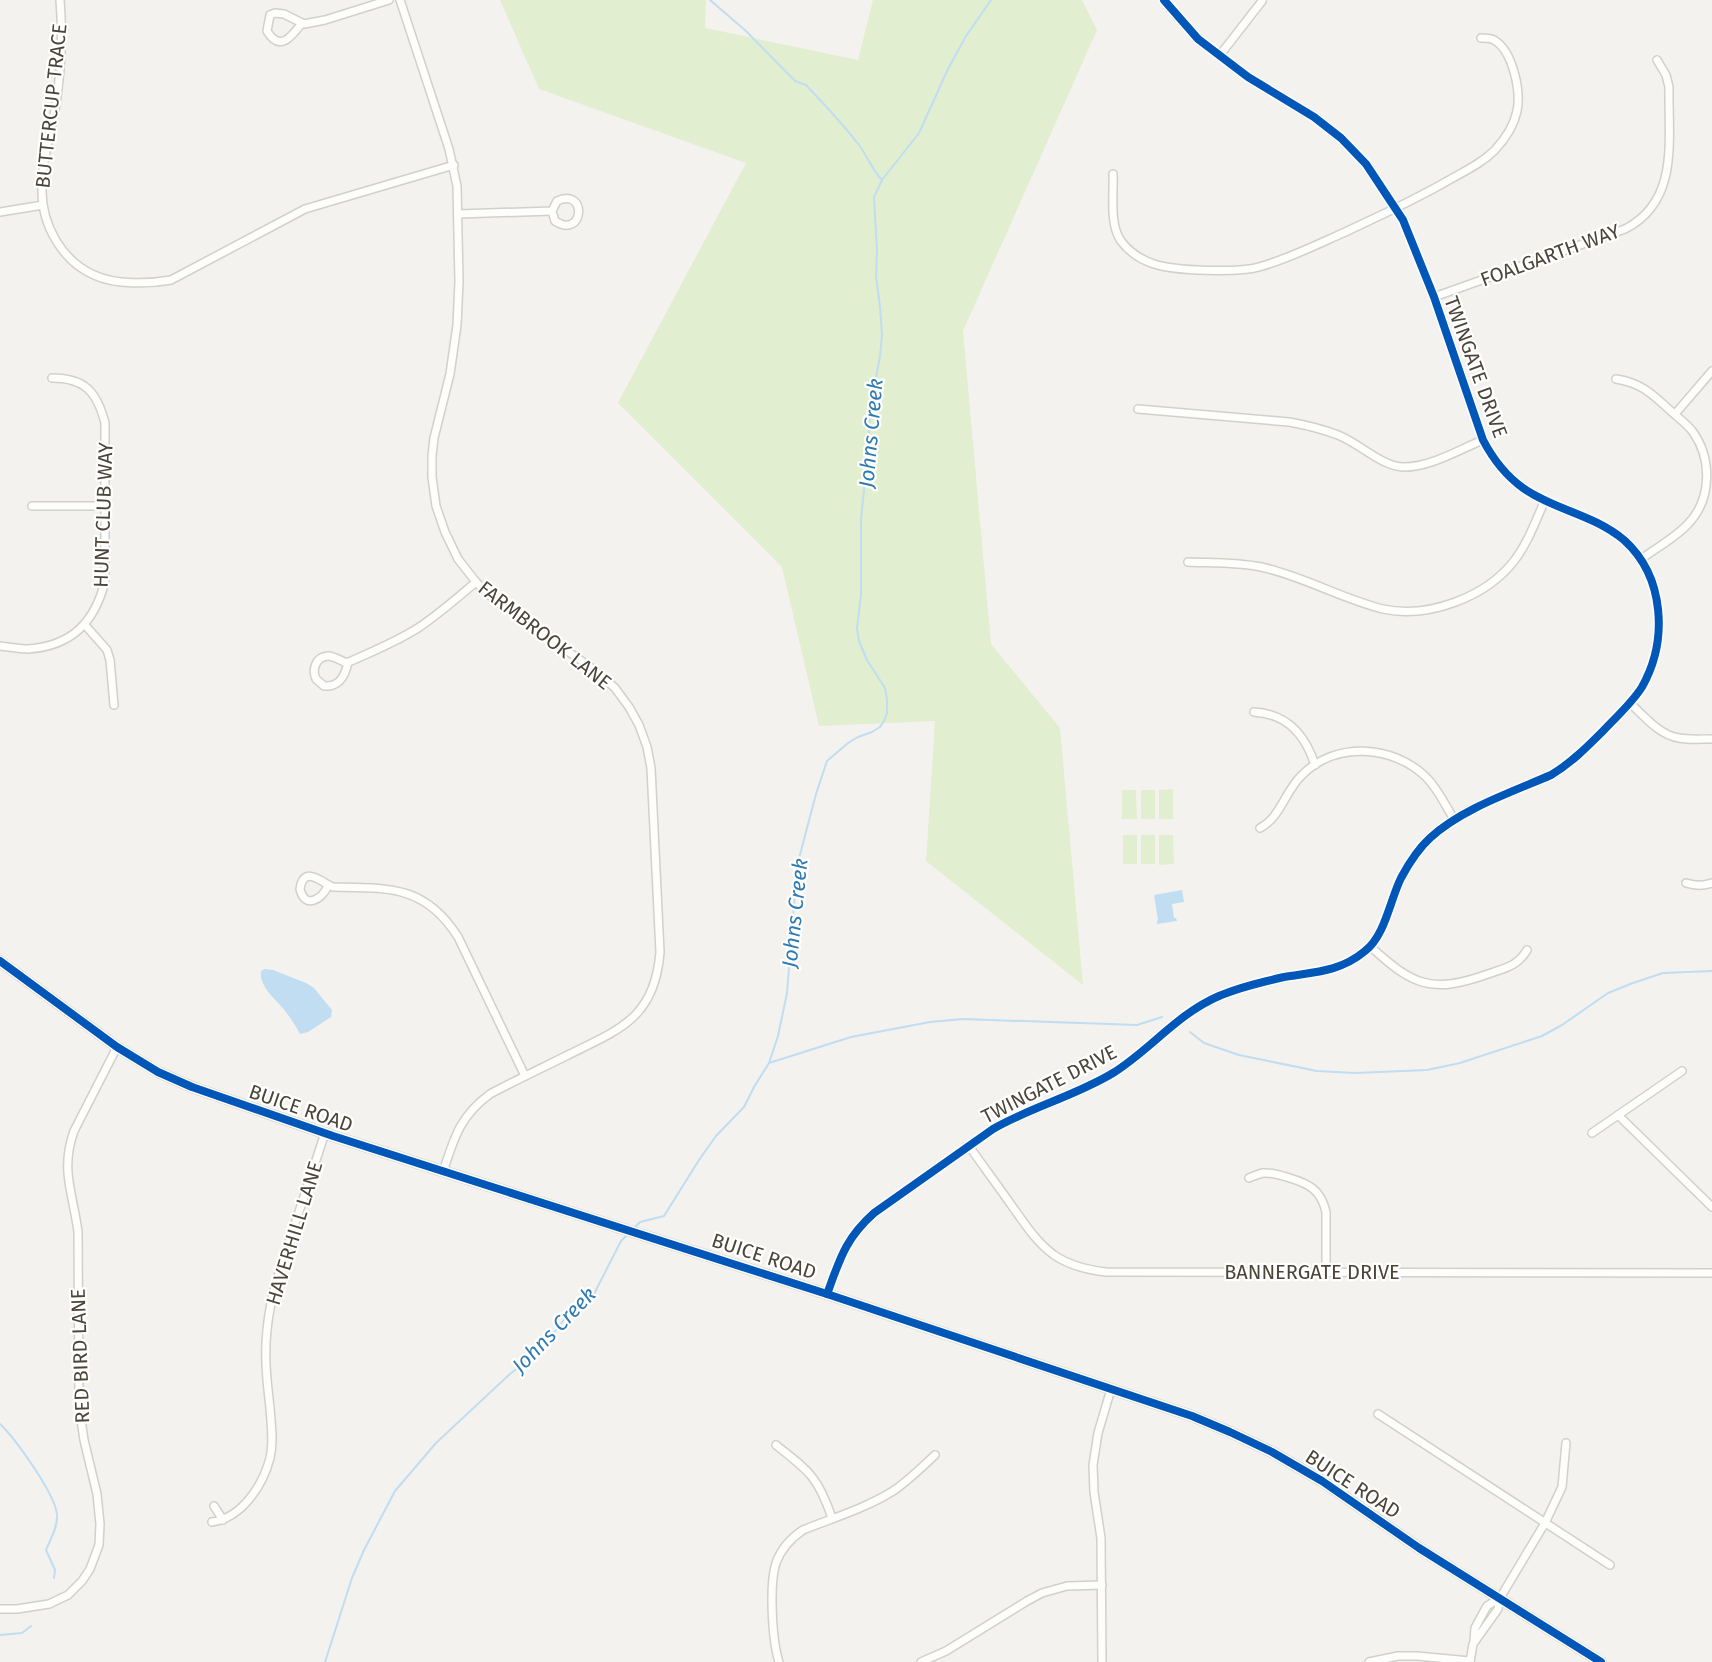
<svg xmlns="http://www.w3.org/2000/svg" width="1712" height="1662" viewBox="0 0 1712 1662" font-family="'Fira Sans',sans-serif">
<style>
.green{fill:#e1eecf}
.water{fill:#c0ddf1}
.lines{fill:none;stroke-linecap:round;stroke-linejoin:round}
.stream{stroke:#c0ddf1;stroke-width:2}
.street-casing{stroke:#d2d0cb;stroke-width:10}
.secondary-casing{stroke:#d3cfc5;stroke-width:12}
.street{stroke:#fdfdfc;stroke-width:7}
.secondary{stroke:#f7f6f1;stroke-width:9}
.cycleway-casing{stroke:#fff;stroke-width:11}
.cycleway{stroke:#0057b8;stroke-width:8}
.labels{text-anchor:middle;stroke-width:4.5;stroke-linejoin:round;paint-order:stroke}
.street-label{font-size:20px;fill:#4b4439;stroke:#fff}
.water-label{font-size:21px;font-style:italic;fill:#2e7ab2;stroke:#fff}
</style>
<rect width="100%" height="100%" fill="#f4f2ee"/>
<g class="green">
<path d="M500 0H706L705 28 858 60 873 0H1082L1097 30 963 331 991 644 1060 728 1083 985 926 861 935 721 819 726 782 567 618 403 746 163 539 89Z"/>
<path d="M1173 789V819H1159V790Z"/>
<path d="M1122 790H1136L1137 819H1122Z"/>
<rect x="1141" y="790" width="14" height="29"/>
<rect x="1123" y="835" width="14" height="29"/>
<rect x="1141" y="835" width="14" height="29"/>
<path d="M1159 835H1173L1174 864 1159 865Z"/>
</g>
<g class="water">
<path d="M1182 890 1184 902 1172 904 1174 918H1176L1177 921 1157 924V921L1158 920 1154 895Z"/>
<path d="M265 969 273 970 306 983 314 988 332 1010 331 1017 308 1032 300 1034C296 1026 291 1019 286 1012 277 1000 259 988 261 971Z"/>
</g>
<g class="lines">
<g class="stream">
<path d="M710 0 746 31 795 81 806 85C824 104 843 124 859 145 868 157 872 170 882 180"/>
<path d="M1190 1032 1204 1043 1239 1055 1317 1071 1355 1073 1427 1070 1460 1063 1542 1036 1562 1025 1608 993 1633 983 1663 973 1712 971"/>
<path d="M769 1063 851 1037 930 1022 963 1019 1137 1025 1162 1017"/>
<path d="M633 1229 640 1222 664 1216 699 1160 716 1136 744 1107 754 1087 769 1063 778 1036 787 993 797 866 816 794 827 761 848 743 858 737 872 732 880 727 884 721 887 713V699L885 688 867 660 859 641 857 629 861 594V520L868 450 870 410 880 356 882 335 880 307 876 276 877 252 874 197 882 180 919 133 948 69 966 36 991 0"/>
<path d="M0 1424C15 1438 56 1495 57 1515 58 1527 50 1540 46 1550L55 1570 54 1578"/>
<path d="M0 1635 22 1633 31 1626"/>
<path d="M325 1662 352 1578 364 1550 395 1491 436 1443 510 1374 542 1348 563 1321 594 1294 621 1241 629 1233"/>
</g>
<g class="street-casing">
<g id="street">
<path d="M60 0C63 36 61 74 55 110 50 136 41 164 42 191 42 225 62 261 94 275 115 285 149 284 171 280L305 209 454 165"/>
<path d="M400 0 449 149 457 186 459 282 457 325 450 374 434 438 432 456V477L436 506 445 532 458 559 476 582 487 593 500 604 596 671 615 688 629 707 639 725 647 747 651 768 660 952C655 1017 621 1029 568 1055 542 1068 516 1080 490 1094 460 1116 454 1138 443 1172"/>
<path d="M302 23C292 36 280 53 267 31L270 15 275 13 284 14 304 24 325 20 389 0"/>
<path d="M1220 55 1262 1"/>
<path d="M1113 174C1114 194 1109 224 1121 241 1129 252 1142 260 1154 264 1175 271 1238 273 1259 267 1288 259 1316 245 1343 233 1379 216 1415 200 1449 180 1465 171 1482 163 1495 150 1505 139 1514 126 1517 111 1521 91 1513 51 1494 40 1491 38 1485 38 1481 38"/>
<path d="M0 212 43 205"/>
<path d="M458 214 552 211 557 201C588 187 584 240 555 221L552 211"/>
<path d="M1434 297 1625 229C1680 201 1668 139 1669 87L1666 75 1657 60"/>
<path d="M1616 379C1643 383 1654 396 1673 413 1680 419 1688 425 1693 432 1712 459 1712 499 1688 524 1675 538 1656 548 1640 560"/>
<path d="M1138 409 1289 422C1306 425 1322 429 1338 435 1359 443 1382 467 1404 467 1431 467 1458 450 1483 440"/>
<path d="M1675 414 1712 371"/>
<path d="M32 506H106"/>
<path d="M1188 562C1212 563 1237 562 1261 567 1303 576 1342 599 1383 609 1428 619 1486 597 1514 561 1528 543 1536 520 1545 500"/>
<path d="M85 625 107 650 110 660 114 705"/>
<path d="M0 646C9 647 19 649 28 649 72 646 95 622 105 581V423C97 392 85 378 52 378"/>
<path d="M348 662C345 677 339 687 324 686L316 679C312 670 315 657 328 656 334 656 341 661 347 663 371 652 396 642 418 628 439 614 457 598 476 582"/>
<path d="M1630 703C1644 716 1659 735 1679 738 1689 740 1701 739 1712 739"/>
<path d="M1254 712C1287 714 1305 734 1315 765"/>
<path d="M1260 828C1281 817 1285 791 1302 775 1336 741 1393 745 1426 777 1438 789 1445 805 1454 819"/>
<path d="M1686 883C1696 886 1702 886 1712 883"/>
<path d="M328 886C322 899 305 910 300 889 304 864 322 883 333 887 389 888 425 885 458 937L525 1076"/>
<path d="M1370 946C1413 986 1432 994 1488 974 1505 968 1518 966 1527 950"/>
<path d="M1618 1115 1712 1207"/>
<path d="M1592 1133 1682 1071"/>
<path d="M969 1146C983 1166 998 1186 1012 1206 1025 1224 1036 1242 1054 1255 1070 1266 1088 1270 1106 1272L1712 1273"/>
<path d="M1249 1178C1254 1176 1258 1174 1263 1173 1274 1172 1303 1181 1312 1188 1320 1194 1324 1203 1326 1212V1272"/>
<path d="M827 1294C840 1259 845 1239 874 1213L993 1129C1031 1107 1075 1096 1113 1073 1150 1050 1177 1014 1219 996 1240 987 1262 982 1284 977 1314 972 1340 972 1365 951 1385 936 1390 900 1401 878 1409 863 1418 849 1430 838 1461 809 1512 792 1551 775 1571 763 1586 748 1603 731 1616 717 1632 703 1642 687 1668 641 1665 577 1624 540 1593 514 1554 510 1523 488 1505 475 1493 459 1483 440L1434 297 1403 220 1366 164 1341 138 1314 117 1248 77 1198 39 1164 0"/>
<path d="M1378 1414 1610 1565"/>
<path d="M776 1445C809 1471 818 1477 832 1518"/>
<path d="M214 1506 223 1520"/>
<path d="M212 1522C242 1518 263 1485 270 1458 274 1441 271 1424 270 1408 267 1382 264 1356 267 1330 270 1297 281 1265 292 1233 303 1200 314 1167 325 1133"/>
<path d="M0 1609H17L49 1604 68 1595 82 1581 90 1569 99 1545 100 1524 97 1494 84 1440 79 1406 78 1232C73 1193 60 1170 74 1131L117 1047"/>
<path d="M1474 1642 1475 1628 1487 1606 1500 1598"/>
<path d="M779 1662C772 1640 769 1584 776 1563 781 1549 791 1538 803 1530 833 1518 866 1508 893 1491 908 1481 921 1468 935 1455"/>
<path d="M921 1662 946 1651 1027 1601 1042 1593 1067 1586 1102 1585"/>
<path d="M1102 1662 1101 1538 1094 1492 1093 1465 1098 1433 1111 1389"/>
<path d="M1369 1662 1398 1656H1417L1470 1661"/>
<path d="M1470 1662 1473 1644 1498 1609 1500 1598 1545 1523 1562 1487 1566 1443"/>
</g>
</g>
<g class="secondary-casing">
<path id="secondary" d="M0 961 117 1047 158 1072 192 1087 333 1136 827 1294 1192 1416 1230 1432 1272 1452 1322 1481 1419 1548 1601 1662"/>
</g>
<use href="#street" class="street"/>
<use href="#secondary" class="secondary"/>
<g class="cycleway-casing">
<g id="cycleway">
<path d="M0 961 117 1047 158 1072 192 1087 333 1136 827 1294 1192 1416 1230 1432 1272 1452 1322 1481 1419 1548 1601 1662"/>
<path d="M827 1294C840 1259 845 1239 874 1213L993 1129C1031 1107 1075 1096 1113 1073 1150 1050 1177 1014 1219 996 1240 987 1262 982 1284 977 1314 972 1340 972 1365 951 1385 936 1390 900 1401 878 1409 863 1418 849 1430 838 1461 809 1512 792 1551 775 1571 763 1586 748 1603 731 1616 717 1632 703 1642 687 1668 641 1665 577 1624 540 1593 514 1554 510 1523 488 1505 475 1493 459 1483 440L1434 297 1403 220 1366 164 1341 138 1314 117 1248 77 1198 39 1164 0"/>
</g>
</g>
<use href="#cycleway" class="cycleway"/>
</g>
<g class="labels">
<g class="street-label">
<text transform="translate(51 106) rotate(-84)" y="7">BUTTERCUP TRACE</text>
<text transform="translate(1550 255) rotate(-20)" y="7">FOALGARTH WAY</text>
<text transform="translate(1476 367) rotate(70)" y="7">TWINGATE DRIVE</text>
<text transform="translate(103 515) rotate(-88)" y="7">HUNT CLUB WAY</text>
<text transform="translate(545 635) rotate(38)" y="7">FARMBROOK LANE</text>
<text transform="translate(1049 1084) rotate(-27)" y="7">TWINGATE DRIVE</text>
<text transform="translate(301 1108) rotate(19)" y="7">BUICE ROAD</text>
<text transform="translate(294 1233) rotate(-73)" y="7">HAVERHILL LANE</text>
<text transform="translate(764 1256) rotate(18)" y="7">BUICE ROAD</text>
<text x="1312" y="1279">BANNERGATE DRIVE</text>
<text transform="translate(80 1356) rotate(-92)" y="7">RED BIRD LANE</text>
<text transform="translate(1353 1484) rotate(33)" y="7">BUICE ROAD</text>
</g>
<g class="water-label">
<text transform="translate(871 433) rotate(-85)" y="7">Johns Creek</text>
<text transform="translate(795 913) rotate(-84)" y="7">Johns Creek</text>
<text transform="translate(554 1330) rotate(-46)" y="7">Johns Creek</text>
</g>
</g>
</svg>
